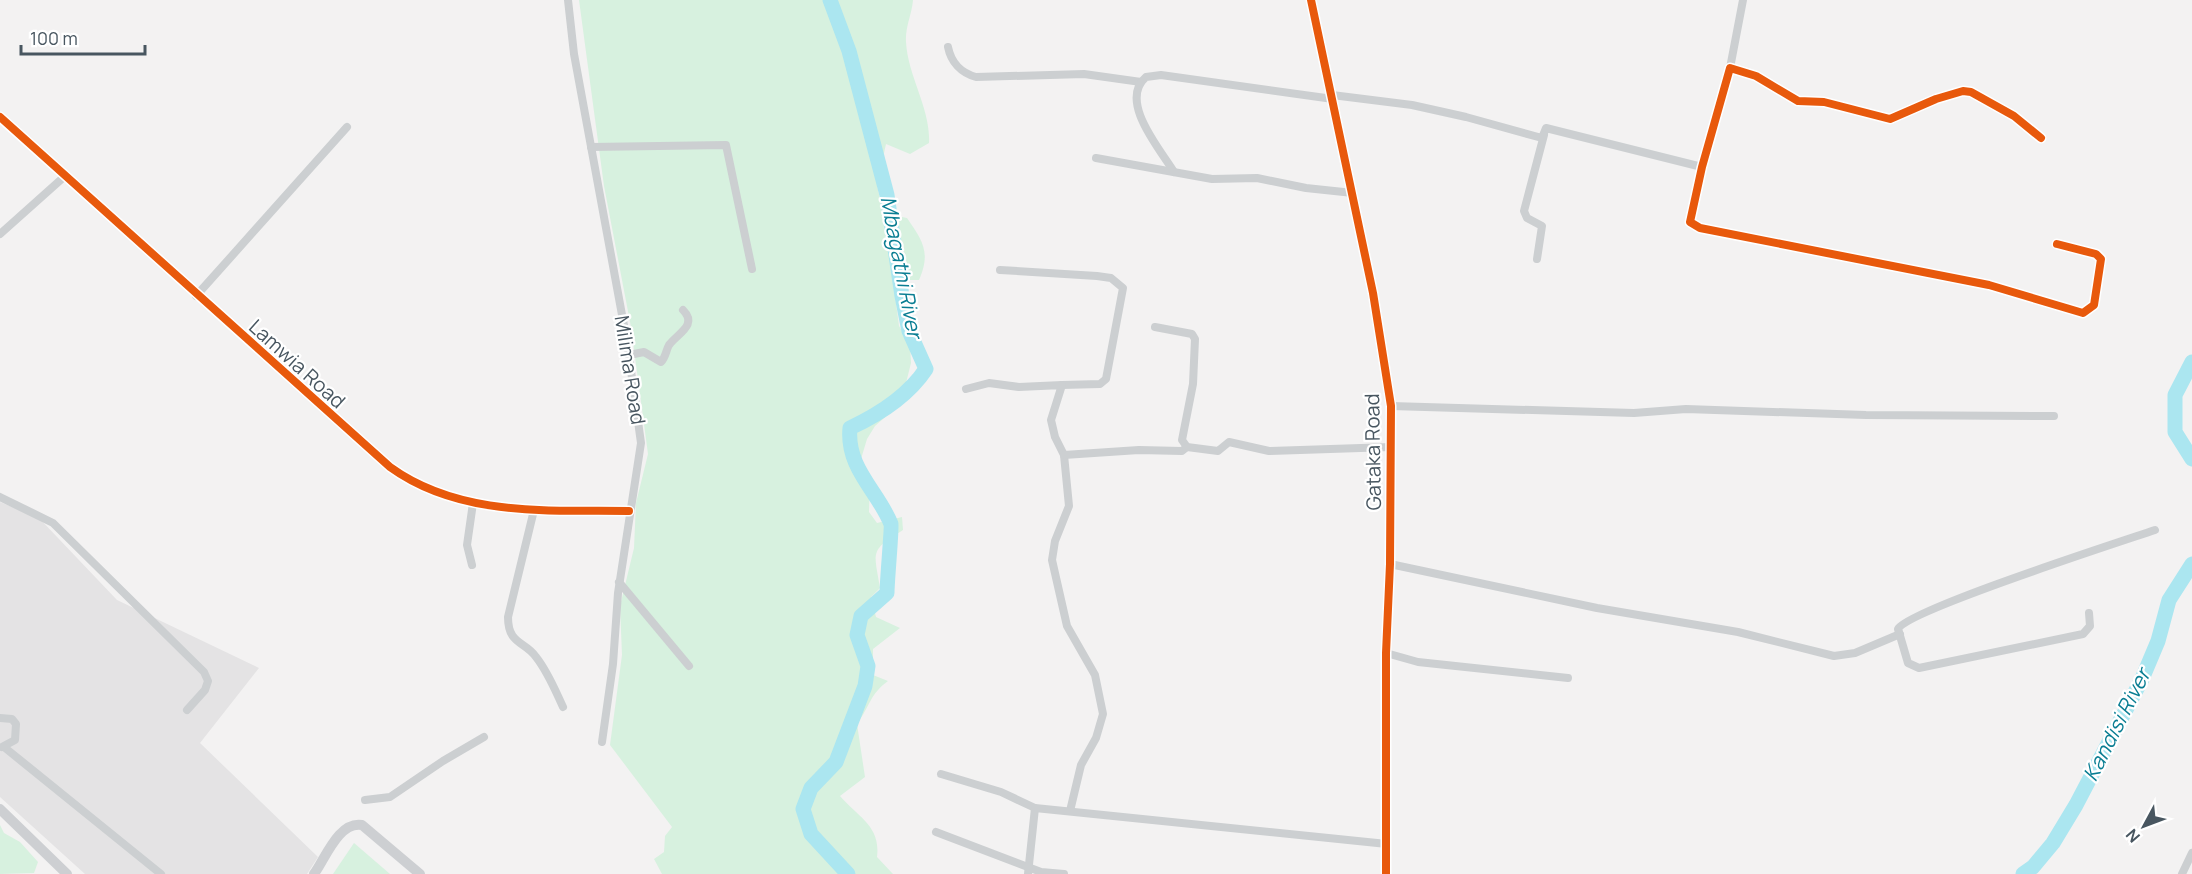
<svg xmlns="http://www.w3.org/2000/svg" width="2192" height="874" viewBox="0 0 2192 874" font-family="Manrope,sans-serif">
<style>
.education{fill:#e4e3e4}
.green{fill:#d7f1df}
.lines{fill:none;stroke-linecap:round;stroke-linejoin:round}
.river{stroke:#abe6f0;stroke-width:15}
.street{stroke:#cccfd1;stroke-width:8}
.secondary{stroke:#cdcfd2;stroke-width:10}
.cycleway-casing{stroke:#fff;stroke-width:11}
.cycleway{stroke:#e8590c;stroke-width:8}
.labels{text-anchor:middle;stroke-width:4.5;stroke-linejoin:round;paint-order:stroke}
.street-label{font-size:20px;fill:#485660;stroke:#fff}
.water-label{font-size:21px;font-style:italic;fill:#0a7e93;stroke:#fff}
</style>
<rect width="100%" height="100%" fill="#f3f2f2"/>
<path class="education" d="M0 502 39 518 117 600 259 668 200 743 318 857 307 874H85L0 797Z"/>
<g class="green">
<path d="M579 0H913C912 14 905 27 906 42 908 77 931 109 929 143L910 154 886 144 877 185 883 213 907 218C923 241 931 253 919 280H893L899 326 910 344 911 363 901 403 875 426 867 439 861 459 870 480 869 512 877 523 902 517 903 530C869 551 874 551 880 588L871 597 876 617 900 628 873 649V660L863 671 888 681C870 694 870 706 857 724L865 777 840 796C858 817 881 826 877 857L893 874H662L654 859 664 852 665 836 672 827 610 745 622 655 620 606 634 548 636 503 648 454 631 327 604 186Z"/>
<path d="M0 825 4 833 20 842 38 862 34 873 0 874Z"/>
<path d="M354 843 390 874H333Z"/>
</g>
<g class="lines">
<g class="river">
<path d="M830 0 849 51 887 195 902 296 909 331 926 369C908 396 880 414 850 428 846 468 878 491 891 524 892 528 887 581 887 593L861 616 857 635 868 666 865 686 836 762 811 788 803 809 811 834 848 874"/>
<path d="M2192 362 2175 395V432L2192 459"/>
<path d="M2023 874 2033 867 2053 843 2076 805 2142 679 2158 641 2169 600 2192 564"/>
</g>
<g class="street">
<path d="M568 0 574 54 627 342 641 443 618 593 613 664 602 742"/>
<path d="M948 47C951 62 961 73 976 77L1084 74 1141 82"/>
<path d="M1730 68 1743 0"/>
<path d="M1332 95 1412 105 1466 117 1542 138 1546 128 1702 167"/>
<path d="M0 117 390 467C459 517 547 510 629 511"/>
<path d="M2041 138 2014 116 1971 92 1963 91 1936 99 1890 119 1824 102 1798 101 1756 76 1730 68 1702 167 1690 222 1700 228 1989 285 2083 313 2094 305 2101 259 2096 254 2057 244"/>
<path d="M591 147 726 145 752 269"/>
<path d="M1096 158 1212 179 1257 178 1306 188 1353 193"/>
<path d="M1174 172C1160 149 1118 101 1146 77L1161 75 1333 99"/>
<path d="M0 234 65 176"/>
<path d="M1537 259 1542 226 1527 218 1524 211 1544 135"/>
<path d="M1000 270 1097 276 1111 278 1123 288 1106 379 1100 384 1062 385"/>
<path d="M196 296 347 127"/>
<path d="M1155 327 1192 334 1195 339 1193 384 1182 440 1187 447 1218 451 1229 442 1269 451 1391 447"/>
<path d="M629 355 644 352 661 362C666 357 666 350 669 345 678 333 698 325 683 310"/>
<path d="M966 389 989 383 1019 387 1062 385 1051 420 1055 437 1064 455 1069 506 1055 541 1052 560 1067 626 1095 675 1103 714 1096 738 1081 765 1070 811"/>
<path d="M1391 406 1634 413 1686 409 1866 415 2054 416"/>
<path d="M1064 455 1139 450 1182 451 1187 447"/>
<path d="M0 497 53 523 204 672 208 681 205 690 187 710"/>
<path d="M534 510 508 617C508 645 525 641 536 657 548 672 555 690 563 707"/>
<path d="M1390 564 1597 608 1738 632 1834 656 1855 653 1900 634"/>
<path d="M472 565 467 545 473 503"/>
<path d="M619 582 689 666"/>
<path d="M2089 613 2090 626 2083 634 1919 668 1908 663 1898 629C1908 610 2120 542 2155 530"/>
<path d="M1386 653 1418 662 1568 678"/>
<path d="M0 718 12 719 16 724 15 740 2 747"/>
<path d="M4 747 161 874"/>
<path d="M941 774 1001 792 1035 808"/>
<path d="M365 800 390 797 443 761 484 737"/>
<path d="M936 832 1041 872 1064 874"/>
<path d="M1028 874 1035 808 1387 844"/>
<path d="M2182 874 2192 853"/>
</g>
<g class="secondary">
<path d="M1311 0 1373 293 1391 406 1390 564 1386 653V874"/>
<path d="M0 809 67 874"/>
<path d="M314 874C326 857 339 821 362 825L420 874"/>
</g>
<g class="cycleway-casing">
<g id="cycleway">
<path d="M1311 0 1373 293 1391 406 1390 564 1386 653V874"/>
<path d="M0 117 390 467C459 517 547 510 629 511"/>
<path d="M2041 138 2014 116 1971 92 1963 91 1936 99 1890 119 1824 102 1798 101 1756 76 1730 68 1702 167 1690 222 1700 228 1989 285 2083 313 2094 305 2101 259 2096 254 2057 244"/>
</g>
</g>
<use href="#cycleway" class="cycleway"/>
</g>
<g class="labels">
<g class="street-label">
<text transform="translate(297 364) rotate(42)" y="7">Lamwia Road</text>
<text transform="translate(630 370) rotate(81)" y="7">Milima Road</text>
<text transform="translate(1373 452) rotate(-91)" y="7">Gataka Road</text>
</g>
<g class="water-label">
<text transform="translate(901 267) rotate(79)" y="7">Mbagathi River</text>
<text transform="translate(2117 725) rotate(-63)" y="7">Kandisi River</text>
</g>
</g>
<g transform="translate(2144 826) rotate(229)" stroke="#ffffff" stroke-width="4.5" paint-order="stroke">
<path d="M0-4.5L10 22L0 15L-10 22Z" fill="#485660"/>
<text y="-9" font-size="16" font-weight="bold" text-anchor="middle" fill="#485660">N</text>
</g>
<path d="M21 45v9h124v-9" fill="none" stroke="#485660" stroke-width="3"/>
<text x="30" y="45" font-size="18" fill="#485660" stroke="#ffffff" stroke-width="4.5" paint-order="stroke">100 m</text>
</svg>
